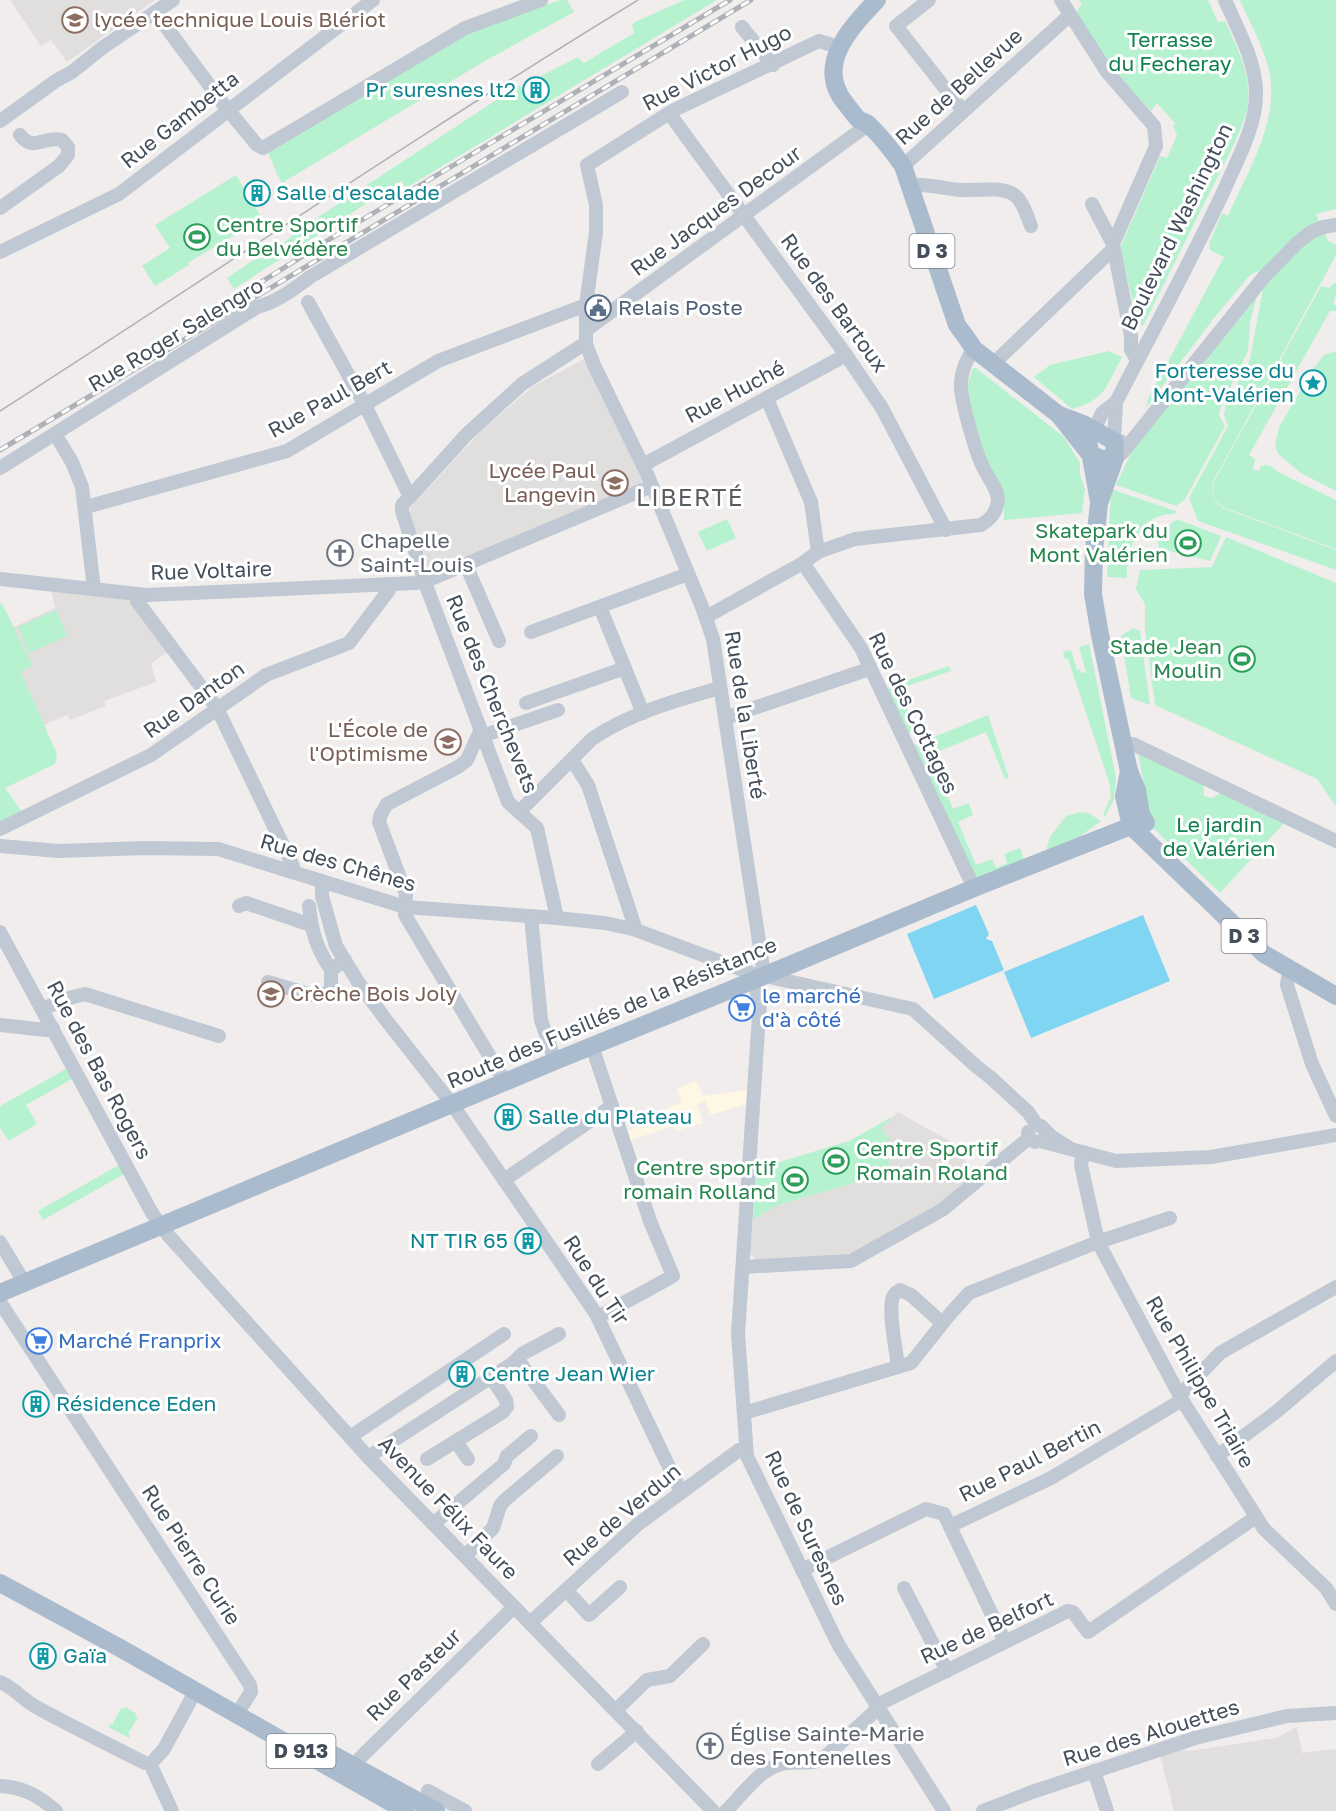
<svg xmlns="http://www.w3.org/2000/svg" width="1336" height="1811" viewBox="0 0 1336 1811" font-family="'Golos Text',sans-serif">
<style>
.commercial{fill:#fdf7e3}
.education{fill:#e1dede}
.green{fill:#b7f2d0}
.water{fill:#80d5f2}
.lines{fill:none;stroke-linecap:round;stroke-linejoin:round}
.minor{stroke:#bfc8d3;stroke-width:14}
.major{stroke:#aabbce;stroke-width:18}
.tram{stroke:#aeb2b8;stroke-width:1.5}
.rail-casing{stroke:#aeb2b8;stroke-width:5}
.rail{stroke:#fff;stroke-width:3;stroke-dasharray:9;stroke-linecap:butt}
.labels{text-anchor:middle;stroke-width:6;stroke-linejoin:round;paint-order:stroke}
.shield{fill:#fff;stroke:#7c848c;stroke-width:1.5}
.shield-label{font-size:20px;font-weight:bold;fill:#444f5b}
.education-label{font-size:21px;fill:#785e54;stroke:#fff;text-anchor:start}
.park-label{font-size:21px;fill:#10814e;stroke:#fff}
.street-label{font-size:21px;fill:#444f5b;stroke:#fff}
.culture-label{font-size:21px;fill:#0d838f;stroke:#fff;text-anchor:start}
.leisure-label{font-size:21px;fill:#27864d;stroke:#fff;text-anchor:end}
.service-label{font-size:21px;fill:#4e5e75;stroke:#fff;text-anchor:start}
.worship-label{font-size:21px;fill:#5b616d;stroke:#fff;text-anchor:start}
.shop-label{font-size:21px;fill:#366cbe;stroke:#fff;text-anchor:start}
.quarter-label{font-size:24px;letter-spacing:1.5px;fill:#595d62;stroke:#fff}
</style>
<rect width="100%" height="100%" fill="#f0edec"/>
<path class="commercial" d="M696 1081 703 1096 748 1090 747 1104 710 1115 705 1100 697 1104 703 1123 676 1131 673 1126 628 1141 625 1132 663 1117 661 1111 682 1102 677 1089Z"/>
<g class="education">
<path d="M10 0H155L67 62 51 40 41 46Z"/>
<path d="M584 359 642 480 640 484 433 572 429 570 410 513 411 507 482 430 532 387Z"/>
<path d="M51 590 126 599 130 601 168 651 151 664 156 682 104 701 106 706 70 720 67 715 44 725 21 672 14 627 55 608Z"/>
<path d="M898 1112 949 1141 976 1174 942 1203 850 1255 758 1261 750 1254 753 1220 775 1206 891 1172 880 1128Z"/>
<path d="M1297 1727 1302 1753 1336 1749V1811H1174L1160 1755 1179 1748 1189 1751 1276 1738Z"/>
</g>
<g class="green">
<path d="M560 0H567L574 12 485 61 282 183C275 173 274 163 268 153L468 32Z"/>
<path d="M684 0H717L406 188 401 181 234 289 227 278 252 261 271 255 297 231 519 85 529 101 548 89 541 76 578 57 584 63 634 33 632 25 635 22Z"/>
<path d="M1079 0H1208L1218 22 1225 21C1238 50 1255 80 1246 114 1243 124 1238 134 1234 144L1143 326 1138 324 1120 248 1160 156 1167 158 1177 135 1173 126 1175 123 1157 103 1151 111 1112 70 1077 16 1078 9 1082 5Z"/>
<path d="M1240 0H1336V209L1316 214 1319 222 1301 231 1284 246 1266 268 1250 275 1214 318 1145 409 1149 397 1224 257 1210 250 1209 244 1222 213 1228 216C1249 168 1283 117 1267 63 1261 42 1249 21 1240 0Z"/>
<path d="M236 175 262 218 188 263 189 265 155 286 142 266 170 248 155 225Z"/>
<path d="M1324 231 1328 241 1336 245V255L1214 480C1210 493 1213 502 1225 509L1336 550V570L1198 521 1189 498 1228 426 1224 415 1226 405 1250 360 1263 288 1297 249Z"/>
<path d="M1336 283V295L1333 304 1336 305V311H1330L1249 455 1255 459 1253 470 1259 471 1260 467C1268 463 1272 466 1278 472L1336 500V549L1225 508C1214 502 1210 493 1215 480L1321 286 1329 288 1333 284Z"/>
<path d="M1257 295 1250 323 1248 351 1221 406 1219 415 1225 426 1185 499 1176 506 1116 485 1132 451 1151 425Z"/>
<path d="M1109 351 1122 357C1106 386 1106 400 1072 409L1034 377 1050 365Z"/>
<path d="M1336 351V491L1301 473 1278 454 1275 446 1279 427 1316 365 1324 355Z"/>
<path d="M973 368H976L1064 437 1080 463V474L1085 489 1082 513 1004 520V497L985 463 966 390Z"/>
<path d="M1111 489 1176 511 1175 514C1140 513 1125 548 1127 578L1107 577Z"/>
<path d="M727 519 736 538 707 551 698 532Z"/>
<path d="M1179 520 1221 536 1210 561 1159 548 1157 537 1174 521Z"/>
<path d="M1226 537 1336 583V806L1317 779 1155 705 1145 629V604L1136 589 1140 570 1212 567Z"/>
<path d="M2 603 32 665 21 672 57 754 55 764 5 788 22 812 0 823V604Z"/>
<path d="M56 610 67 636 29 653 18 627Z"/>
<path d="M1133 628 1140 631 1150 705 1131 698 1121 636Z"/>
<path d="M1089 644 1116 777 1114 799 1105 817 1103 815 1111 797 1110 785 1068 659H1065L1063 652 1071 650 1077 670 1079 669 1081 673 1086 672 1079 647Z"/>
<path d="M949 666 951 671 901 688 914 730 907 734 885 688Z"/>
<path d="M988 715 1009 778 1005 779 986 732 930 755 953 809 969 803 973 815 958 822 976 865 992 859 996 868 1007 863 1004 854 1020 848 1024 860 980 878 973 876 912 746Z"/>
<path d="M1138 754 1204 785V796L1212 798 1220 793 1284 823 1220 893 1153 828Z"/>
<path d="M1080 812 1089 813 1101 821 1079 837 1046 851 1050 837 1066 816Z"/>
<path d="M66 1069 72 1079 26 1105 37 1124 9 1141 0 1128V1106Z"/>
<path d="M890 1118 891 1120 881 1128 890 1139 884 1144 891 1172 775 1206 753 1220 756 1169 849 1141Z"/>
<path d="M119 1165 124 1174 43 1220 38 1211Z"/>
<path d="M125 1707 136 1713 135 1716 138 1717 128 1734 130 1735 129 1738 108 1727 110 1724 112 1725 121 1708 123 1709Z"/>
</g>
<g class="water">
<path d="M976 905 989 934 986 939 992 941 1004 970 934 999 907 934Z"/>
<path d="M1143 915 1170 981 1031 1038 1004 972Z"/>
</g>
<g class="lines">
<g class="minor">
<path d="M929 0 896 26 963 111"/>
<path d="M1061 0 1107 72 1154 126 1156 146 1113 244 1131 336V350L1137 360"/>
<path d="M155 12 224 105 257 145 263 148 465 28 541 0"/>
<path d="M742 27 773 65"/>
<path d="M669 113 846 355 882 408 946 530"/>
<path d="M0 121 57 80 72 72 102 48 173 0"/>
<path d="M903 166 1070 15"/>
<path d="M910 185C927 183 944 189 961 190 978 191 998 186 1013 194 1023 200 1027 216 1031 226"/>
<path d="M1092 204 1113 244"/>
<path d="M0 208 59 166 68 155V147L62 140C44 135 34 153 20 135"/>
<path d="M0 252 119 194 373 0"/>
<path d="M308 302 365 405 410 497"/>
<path d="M586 330 869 124"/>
<path d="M993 364 1113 249"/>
<path d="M767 399 811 502 818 552"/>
<path d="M1116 402 1114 441H1120"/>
<path d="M1094 430 1102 413 1116 402C1153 330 1192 260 1226 186 1239 156 1257 124 1256 91 1255 59 1237 28 1225 0"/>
<path d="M55 434 72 462 82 487 94 589"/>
<path d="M1115 458 1122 453 1263 278 1297 243 1311 232 1323 227 1336 225"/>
<path d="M643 465 846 355"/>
<path d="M0 468 257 307C277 302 294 289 310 277L622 92"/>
<path d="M86 507 287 451 438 361 586 305"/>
<path d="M803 563 861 648 974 888"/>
<path d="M466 565 499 641"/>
<path d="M0 579 147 595 416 583 433 578 652 486"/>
<path d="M136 594 137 601 217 708 293 866 292 872"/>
<path d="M600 607 643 713"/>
<path d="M706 617 803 563 818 552 855 539 981 525C991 519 997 512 998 500 998 489 987 476 983 467 976 453 959 396 961 382 962 370 967 358 974 349"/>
<path d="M531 632 688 574"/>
<path d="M526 703 625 668"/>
<path d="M725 718 869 669"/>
<path d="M480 731 467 760 458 767 387 804 381 814 379 822 406 894 405 915 505 1082"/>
<path d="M482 736 558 710"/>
<path d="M1124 745 1133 744 1336 841"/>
<path d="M572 760 588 785 634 924 633 929"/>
<path d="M519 812 592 739C630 713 677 700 720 688"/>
<path d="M0 829 151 755 266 675 349 643 389 590V585"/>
<path d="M0 846 59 851 144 848 218 849 405 907 557 918 605 923 633 929 751 973 913 1009 977 1067 990 1077 1028 1112 1037 1125 1041 1126 1052 1137 1071 1149"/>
<path d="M322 882V896L336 946 360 985 386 1020 452 1104 596 1314 681 1492"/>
<path d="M239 906 246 903 311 925"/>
<path d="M309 906C312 933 316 947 331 970"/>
<path d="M531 916 541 1020 555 1061"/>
<path d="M557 918 537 828 508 802 427 588 402 511V505L410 497 467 434 522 384 581 346 586 344"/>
<path d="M0 932 152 1213 168 1235 368 1457 713 1811"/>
<path d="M1289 970 1287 985 1312 1064 1336 1116"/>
<path d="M764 974 713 639 702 607 647 474 594 365 586 344V305L596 232V205L587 165 674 110 819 41 839 47"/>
<path d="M752 980 760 1000 738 1334 747 1456 838 1644 944 1811"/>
<path d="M268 982 312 995 331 993V970L345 960"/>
<path d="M42 1009 69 998 85 994 219 1036"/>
<path d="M0 1025 46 1030 53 1028"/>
<path d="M592 1046 650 1221 673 1276 598 1317"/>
<path d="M1028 1132 1029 1138 1035 1142 1040 1141 1116 1161 1211 1157 1336 1135"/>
<path d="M1083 1152 1081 1165 1098 1242 1182 1400 1264 1529 1326 1588 1336 1604"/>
<path d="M504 1180 612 1106"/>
<path d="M0 1242 24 1282"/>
<path d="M743 1267 851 1261 942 1210 1029 1138"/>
<path d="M0 1302 250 1685 251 1692 242 1706"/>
<path d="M518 1360 559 1415"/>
<path d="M898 1367C896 1349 889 1317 892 1300 893 1295 895 1293 900 1290L911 1295 942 1323"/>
<path d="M1180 1395 1220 1353 1336 1287"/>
<path d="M744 1413 911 1363 950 1314 969 1293 1098 1242 1170 1218"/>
<path d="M350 1437 504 1334"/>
<path d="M456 1442 468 1459"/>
<path d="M1217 1456 1276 1412 1336 1361"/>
<path d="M368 1457 513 1363 522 1354 559 1334"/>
<path d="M427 1459 503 1412 507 1407 506 1400 491 1377"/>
<path d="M433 1524 504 1464 507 1456 531 1436"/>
<path d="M950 1526 1051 1478 1182 1400"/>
<path d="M465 1556 493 1528 500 1506 505 1500 557 1456"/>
<path d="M802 1570 926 1509 944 1514 1005 1642"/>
<path d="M904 1588 947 1671"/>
<path d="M566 1590 589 1615 620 1587"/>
<path d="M531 1622 637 1525 739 1450 746 1448"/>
<path d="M0 1682C16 1689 24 1701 38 1708 73 1727 109 1745 145 1763"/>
<path d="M616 1710 647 1680 670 1676 703 1644"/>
<path d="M155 1759 164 1749 195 1692"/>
<path d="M598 1764 637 1731"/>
<path d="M153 1770 172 1811"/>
<path d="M1094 1771 1107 1811"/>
<path d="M352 1774 354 1765 364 1754 514 1607"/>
<path d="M0 1786C23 1787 39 1796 56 1811"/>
<path d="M428 1791 465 1811"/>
<path d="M726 1811C743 1794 761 1767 785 1763 799 1761 811 1765 823 1759L874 1712 877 1705 1068 1611 1073 1612 1088 1632 1256 1517"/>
<path d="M983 1811 1032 1792 1195 1738 1287 1716 1336 1713"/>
</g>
<g class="major">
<path d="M877 0C850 28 814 66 846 104 850 109 854 115 858 119 862 122 867 122 870 126 883 138 893 152 903 166L957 325 968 340 974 349 1059 415 1089 453 1101 459 1115 458"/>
<path d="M1059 415 1083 424 1114 441 1115 458 1099 503 1094 550 1093 594 1100 635 1129 771 1124 796 1131 826 1264 954 1336 996"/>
<path d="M1089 446 1099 502"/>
<path d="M1129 771 1137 790 1141 814 1146 823"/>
<path d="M0 1293 555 1061 730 990 974 888 1131 826 1141 814"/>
<path d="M0 1583 120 1648 406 1811"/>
<path d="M326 1751 436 1811"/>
</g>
<path class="tram" d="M0 411C213 274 422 132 638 0"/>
<g class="rail-casing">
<g id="rail">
<path d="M196 323 325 242 730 0"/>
<path d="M0 450 751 0"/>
</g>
</g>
<use href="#rail" class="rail"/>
</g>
<defs>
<g id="school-ring" transform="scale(1.35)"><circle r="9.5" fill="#fff" stroke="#8d6e63" stroke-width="1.5"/><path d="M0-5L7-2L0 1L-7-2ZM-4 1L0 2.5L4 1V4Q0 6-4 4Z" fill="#8d6e63"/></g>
<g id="building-ring" transform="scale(1.35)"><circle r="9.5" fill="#fff" stroke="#0f9aa8" stroke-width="1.5"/><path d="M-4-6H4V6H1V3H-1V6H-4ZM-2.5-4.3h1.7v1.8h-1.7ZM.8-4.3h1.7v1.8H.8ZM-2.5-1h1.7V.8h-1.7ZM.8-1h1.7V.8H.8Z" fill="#0f9aa8"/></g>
<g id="stadium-ring" transform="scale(1.35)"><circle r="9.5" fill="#fff" stroke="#2e9e5b" stroke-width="1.5"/><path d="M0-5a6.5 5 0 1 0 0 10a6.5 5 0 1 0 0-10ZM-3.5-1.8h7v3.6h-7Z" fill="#2e9e5b"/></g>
<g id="civic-ring" transform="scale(1.35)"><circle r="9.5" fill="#fff" stroke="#5c6f8a" stroke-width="1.5"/><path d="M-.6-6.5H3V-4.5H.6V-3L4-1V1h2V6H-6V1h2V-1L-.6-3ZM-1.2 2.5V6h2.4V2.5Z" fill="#5c6f8a"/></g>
<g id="sight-ring" transform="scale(1.35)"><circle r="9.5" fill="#fff" stroke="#0f9aa8" stroke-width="1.5"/><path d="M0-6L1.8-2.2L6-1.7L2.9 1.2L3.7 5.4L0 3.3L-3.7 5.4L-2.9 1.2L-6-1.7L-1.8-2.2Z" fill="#0f9aa8"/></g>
<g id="church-ring" transform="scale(1.35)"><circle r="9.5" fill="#fff" stroke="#6b7280" stroke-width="1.5"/><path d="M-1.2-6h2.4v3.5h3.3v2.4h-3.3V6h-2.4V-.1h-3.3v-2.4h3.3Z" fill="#6b7280"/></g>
<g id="supermarket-ring" transform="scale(1.35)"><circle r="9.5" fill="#fff" stroke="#3f7fe0" stroke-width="1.5"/><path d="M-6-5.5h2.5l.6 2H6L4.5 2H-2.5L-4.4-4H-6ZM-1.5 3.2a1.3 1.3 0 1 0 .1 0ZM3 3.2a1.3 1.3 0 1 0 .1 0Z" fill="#3f7fe0"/></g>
</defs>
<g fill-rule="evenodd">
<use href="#school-ring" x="75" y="20"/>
<use href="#building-ring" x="536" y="90"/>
<use href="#building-ring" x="257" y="193"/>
<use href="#stadium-ring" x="197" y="237"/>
<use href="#civic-ring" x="598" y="308"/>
<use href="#sight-ring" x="1313" y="383"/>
<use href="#school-ring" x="615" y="483"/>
<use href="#stadium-ring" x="1188" y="543"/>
<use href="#church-ring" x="340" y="553"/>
<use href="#stadium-ring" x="1242" y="659"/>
<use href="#school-ring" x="448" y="742"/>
<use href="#school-ring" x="271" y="994"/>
<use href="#supermarket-ring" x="742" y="1008"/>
<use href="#building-ring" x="508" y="1117"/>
<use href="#stadium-ring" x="836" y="1161"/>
<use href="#stadium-ring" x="795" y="1180"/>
<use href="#building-ring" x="528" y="1241"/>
<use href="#supermarket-ring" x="39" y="1341"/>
<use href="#building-ring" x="462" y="1374"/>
<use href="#building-ring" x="36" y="1404"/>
<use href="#building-ring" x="43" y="1656"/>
<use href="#church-ring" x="710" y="1746"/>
</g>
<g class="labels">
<g class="shield">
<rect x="909.5" y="234" width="45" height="34" rx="4.5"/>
<rect x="1221.5" y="919" width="45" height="34" rx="4.5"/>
<rect x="266.5" y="1734" width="69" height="34" rx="4.5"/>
</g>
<g class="shield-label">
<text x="932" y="258">D 3</text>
<text x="1244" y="943">D 3</text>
<text x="301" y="1758">D 913</text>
</g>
<g class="education-label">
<text x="94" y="27">lycée technique Louis Blériot</text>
<text x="596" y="478" text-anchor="end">Lycée Paul<tspan x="596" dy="24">Langevin</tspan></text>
<text x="428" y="737" text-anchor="end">L'École de<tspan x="428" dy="24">l'Optimisme</tspan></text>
<text x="290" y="1001">Crèche Bois Joly</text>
</g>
<g class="park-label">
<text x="1170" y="47">Terrasse<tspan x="1170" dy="24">du Fecheray</tspan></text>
<text x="1219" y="832">Le jardin<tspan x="1219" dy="24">de Valérien</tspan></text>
</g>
<g class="street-label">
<text transform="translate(717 68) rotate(-27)" y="7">Rue Victor Hugo</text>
<text transform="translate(959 87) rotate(-42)" y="7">Rue de Bellevue</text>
<text transform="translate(180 120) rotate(-38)" y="7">Rue Gambetta</text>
<text transform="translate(716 211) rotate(-36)" y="7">Rue Jacques Decour</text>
<text transform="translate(1177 227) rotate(-64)" y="7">Boulevard Washington</text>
<text transform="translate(834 303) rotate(54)" y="7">Rue des Bartoux</text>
<text transform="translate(176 335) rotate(-31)" y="7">Rue Roger Salengro</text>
<text transform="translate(735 392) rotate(-28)" y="7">Rue Huché</text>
<text transform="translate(330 399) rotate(-29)" y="7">Rue Paul Bert</text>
<text transform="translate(211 571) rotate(-2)" y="7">Rue Voltaire</text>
<text transform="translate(492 694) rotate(68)" y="7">Rue des Cherchevets</text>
<text transform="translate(194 700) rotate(-35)" y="7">Rue Danton</text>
<text transform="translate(913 713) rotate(64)" y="7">Rue des Cottages</text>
<text transform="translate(745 715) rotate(81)" y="7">Rue de la Liberté</text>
<text transform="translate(338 863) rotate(16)" y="7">Rue des Chênes</text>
<text transform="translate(612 1013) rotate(-23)" y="7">Route des Fusillés de la Résistance</text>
<text transform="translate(99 1070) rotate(62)" y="7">Rue des Bas Rogers</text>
<text transform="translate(596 1280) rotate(57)" y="7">Rue du Tir</text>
<text transform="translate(1200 1382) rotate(60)" y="7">Rue Philippe Triaire</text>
<text transform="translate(1030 1461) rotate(-27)" y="7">Rue Paul Bertin</text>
<text transform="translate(448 1508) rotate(46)" y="7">Avenue Félix Faure</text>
<text transform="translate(622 1515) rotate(-40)" y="7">Rue de Verdun</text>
<text transform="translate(806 1528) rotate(65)" y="7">Rue de Suresnes</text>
<text transform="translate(191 1555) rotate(57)" y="7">Rue Pierre Curie</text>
<text transform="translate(987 1628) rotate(-25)" y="7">Rue de Belfort</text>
<text transform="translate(414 1675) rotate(-44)" y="7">Rue Pasteur</text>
<text transform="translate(1151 1733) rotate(-17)" y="7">Rue des Alouettes</text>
</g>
<g class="culture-label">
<text x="516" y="97" text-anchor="end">Pr suresnes lt2</text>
<text x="276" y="200">Salle d'escalade</text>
<text x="1294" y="378" text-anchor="end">Forteresse du<tspan x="1294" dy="24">Mont-Valérien</tspan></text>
<text x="528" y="1124">Salle du Plateau</text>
<text x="508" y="1248" text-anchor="end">NT TIR 65</text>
<text x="482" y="1381">Centre Jean Wier</text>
<text x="56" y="1411">Résidence Eden</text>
<text x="63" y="1663">Gaïa</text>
</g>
<g class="leisure-label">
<text x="216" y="232" text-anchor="start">Centre Sportif<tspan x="216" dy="24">du Belvédère</tspan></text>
<text x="1168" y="538">Skatepark du<tspan x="1168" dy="24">Mont Valérien</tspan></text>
<text x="1222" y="654">Stade Jean<tspan x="1222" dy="24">Moulin</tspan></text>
<text x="856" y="1156" text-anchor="start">Centre Sportif<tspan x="856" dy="24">Romain Roland</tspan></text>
<text x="776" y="1175">Centre sportif<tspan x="776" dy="24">romain Rolland</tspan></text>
</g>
<g class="service-label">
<text x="618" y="315">Relais Poste</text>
</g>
<g class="worship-label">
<text x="360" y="548">Chapelle<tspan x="360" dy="24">Saint-Louis</tspan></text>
<text x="730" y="1741">Église Sainte-Marie<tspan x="730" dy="24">des Fontenelles</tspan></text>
</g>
<g class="shop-label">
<text x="762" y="1003">le marché<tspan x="762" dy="24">d'à côté</tspan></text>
<text x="58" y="1348">Marché Franprix</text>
</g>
<g class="quarter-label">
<text x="690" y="506">LIBERTÉ</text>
</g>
</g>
</svg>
